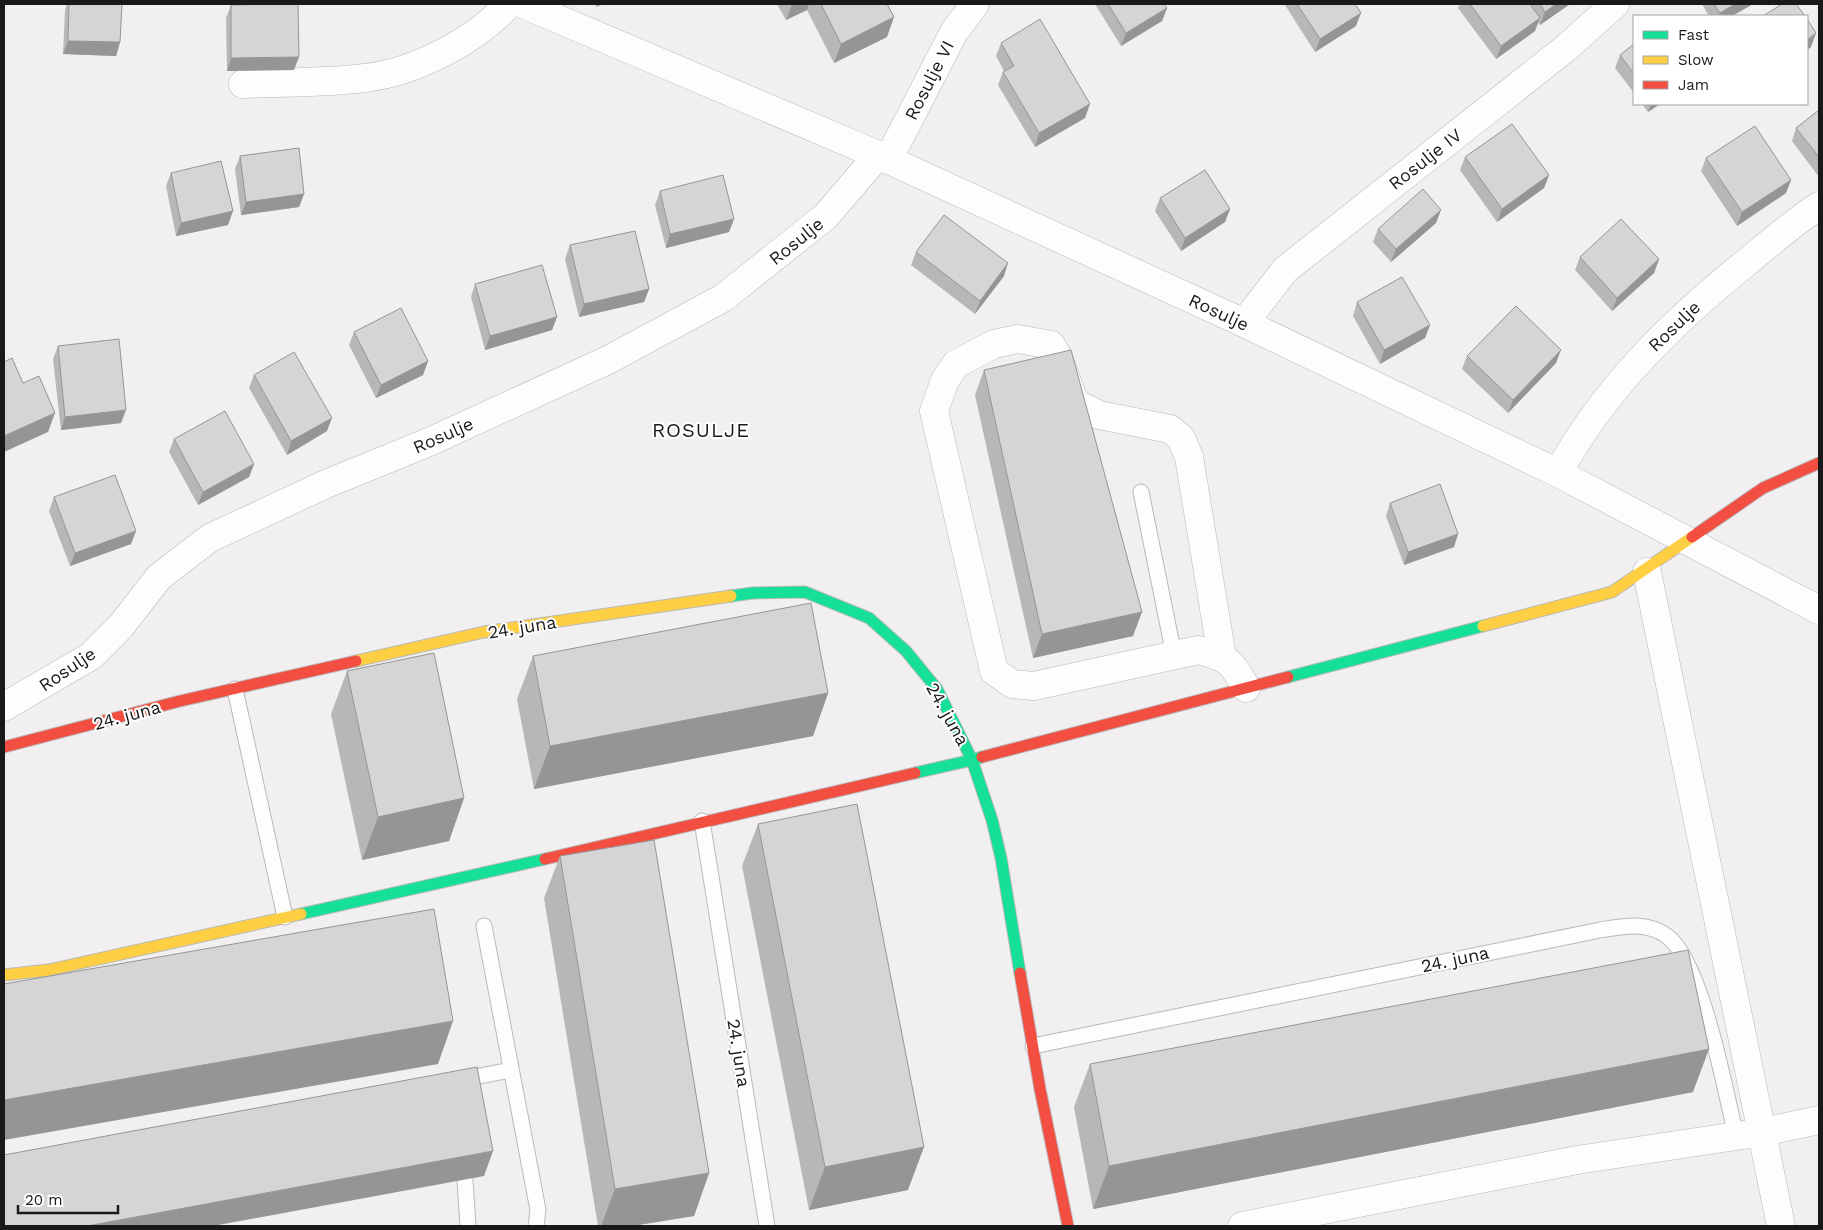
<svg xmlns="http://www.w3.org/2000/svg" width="1823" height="1230" viewBox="0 0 1823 1230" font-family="'Work Sans',sans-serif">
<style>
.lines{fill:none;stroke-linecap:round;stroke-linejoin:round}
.lane-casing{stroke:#bab9ba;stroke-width:17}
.street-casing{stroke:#bab9ba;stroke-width:29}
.fast-casing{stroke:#bab9ba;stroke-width:13}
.slow-casing{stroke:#bab9ba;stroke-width:13}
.jam-casing{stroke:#bab9ba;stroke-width:13}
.lane{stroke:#fdfdfd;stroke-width:15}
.street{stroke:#fdfdfd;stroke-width:28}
.fast{stroke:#16e098;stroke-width:11}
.slow{stroke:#ffcf43;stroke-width:11}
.jam{stroke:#f24e42;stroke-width:11}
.wall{fill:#b8b7b7}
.shaded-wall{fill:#969595}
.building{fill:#d6d5d5;stroke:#969595}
.labels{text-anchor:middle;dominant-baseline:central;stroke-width:4;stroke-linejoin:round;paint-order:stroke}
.street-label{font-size:18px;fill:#1a1919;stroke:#fff}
.quarter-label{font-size:20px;letter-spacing:1px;fill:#1a1919;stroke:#fff}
</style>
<rect width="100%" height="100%" fill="#f1eff0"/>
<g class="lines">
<!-- lane casing -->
<g class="lane-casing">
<path id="lane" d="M1141,492L1174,655
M235,689L285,917
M702,821L767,1226
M484,926L538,1210L536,1226
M1033,1046L1600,930C1623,926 1647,921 1667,936C1702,962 1725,1090 1736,1136
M459,1080L511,1070
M465,1180L468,1226"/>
</g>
<!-- street casing -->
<g class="street-casing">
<path id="street" d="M523,4L878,155L1244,323L1558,473L1819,610
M243,84C283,82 325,83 365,78C416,72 475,41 509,4
M888,160L954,32L975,4
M1244,323L1285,270L1566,48L1615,4
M1558,473C1604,389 1672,322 1747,262C1771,242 1794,222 1819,206
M1647,572L1781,1226
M1222,657L1189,457L1181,438L1170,429L1099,415L1075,403L1058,357L1051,345L1018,339L994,344L956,364L945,380L934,411L994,671L1012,684L1034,686L1198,650C1228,658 1231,660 1246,688
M4,707L91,656L121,626L159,577L210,538L326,484L429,442L608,360L723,298L826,216L878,155
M1242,1226L1577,1160L1763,1132L1819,1120"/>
</g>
<!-- fast casing -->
<g class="fast-casing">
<path id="fast" d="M731,596L753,593L805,592L869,618L906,651L937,689L972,760L982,757
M1288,677L1483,626
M915,773L972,760L992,820L1001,858L1020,973
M301,914L545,859"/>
</g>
<!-- slow casing -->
<g class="slow-casing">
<path id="slow" d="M1483,626L1612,592L1692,537
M356,661L484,632L731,596
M4,975L49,970L301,914"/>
</g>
<!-- jam casing -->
<g class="jam-casing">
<path id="jam" d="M1692,537L1763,488L1819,463
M4,747L180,701L356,661
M982,757L1288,677
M545,859L915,773
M1020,973L1040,1089L1068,1226"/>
</g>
<!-- lane -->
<use href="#lane" class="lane"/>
<!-- street -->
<use href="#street" class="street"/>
<!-- fast -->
<use href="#fast" class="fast"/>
<!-- slow -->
<use href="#slow" class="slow"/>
<!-- jam -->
<use href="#jam" class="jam"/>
</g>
<!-- wall -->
<path class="wall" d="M67,4H122L120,42L116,56L63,54L65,10Z
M777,4H887V37L834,63L807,10L786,20Z
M1095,4H1164L1167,8L1162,21L1121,46Z
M1286,4H1355L1356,26L1315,52L1285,5Z
M1460,4H1570L1540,25L1538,22L1535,31L1496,59L1458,8Z
M1702,4H1753L1732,16H1709Z
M231,5L294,70L227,71L226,18Z
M1001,43L1085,118L1035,147L998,85L1003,72L1004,71L996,56Z
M1634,44V93L1615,68L1620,55Z
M1642,104H1660L1648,112Z
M1819,110V177L1792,141L1796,128Z
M240,156L304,194L299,207L241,215L235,169Z
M1465,157L1549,175L1544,188L1497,222L1460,170Z
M1706,158L1791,180L1786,193L1737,226L1701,171Z
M171,173L228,225L176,236L166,186Z
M660,191L734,219L729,232L666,248L655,205Z
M1160,198L1230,209L1225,222L1181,251L1155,211Z
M1436,223L1391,262L1373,242L1378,229Z
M570,245L649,289L644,302L579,317L565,259Z
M916,252L1004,276L975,314L911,265Z
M1580,257L1659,259L1654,273L1612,311L1575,270Z
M475,284L557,317L552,330L485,350L471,297Z
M1357,302L1430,325L1425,338L1380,364L1353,316Z
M354,332L428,361L423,375L376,398L349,345Z
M58,346L121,423L61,430L53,359Z
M1467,356L1556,363L1508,413L1462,369Z
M984,370L1133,636L1033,658L975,395Z
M254,375L327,431L287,455L249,388Z
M174,439L254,464L249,477L198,505L169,452Z
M54,497L131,544L70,566L49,511Z
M1390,503L1454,547L1404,565L1386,516Z
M533,656L828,693L813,736L534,789L517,699Z
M347,671L464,798L449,841L362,860L331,714Z
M758,824L908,1190L809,1210L742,866Z
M560,856L709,1173L694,1216L632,1226H598L544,898Z
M1090,1064L1693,1092L1093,1209L1074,1107Z"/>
<!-- shaded-wall -->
<path class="shaded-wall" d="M597,4H603L596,7Z
M792,4H809L807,10L786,20Z
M1556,4H1570L1540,25L1545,12Z
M1735,4H1753L1732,16H1719L1720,13Z
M1167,8L1162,21L1121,46L1126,33Z
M1361,13L1356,26L1315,52L1320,39Z
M894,17L887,37L834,63L841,44Z
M1540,18L1535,31L1496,59L1501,46Z
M1816,33L1811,47L1807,50V40Z
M68,41L120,42L116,56L63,54Z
M299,57L294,70L227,71L231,58Z
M1090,104L1085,118L1035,147L1039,133Z
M1651,104H1660L1648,112Z
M1549,175L1544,188L1497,222L1502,209Z
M1791,180L1786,193L1737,226L1742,212Z
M304,194L299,207L241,215L246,202Z
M1230,209L1225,222L1181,251L1185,238Z
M1441,210L1436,223L1391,262L1396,249Z
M233,211L228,225L176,236L181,223Z
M734,219L729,232L666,248L670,234Z
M1659,259L1654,273L1612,311L1617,298Z
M1008,263L1004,276L975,314L980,301Z
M649,289L644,302L579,317L584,304Z
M557,317L552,330L485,350L490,336Z
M1430,325L1425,338L1380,364L1384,350Z
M1561,350L1556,363L1508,413L1513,400Z
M428,361L423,375L376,398L381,385Z
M126,410L121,423L61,430L65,417Z
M55,413L48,432L4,452V436Z
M332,418L327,431L287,455L291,441Z
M254,464L249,477L198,505L203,492Z
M136,531L131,544L70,566L75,553Z
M1458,534L1454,547L1404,565L1408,552Z
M1142,612L1133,636L1033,658L1042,634Z
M828,693L813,736L534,789L550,746Z
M464,798L449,841L362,860L378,817Z
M453,1021L438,1064L4,1140V1100Z
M1709,1049L1693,1092L1093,1209L1109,1166Z
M924,1147L908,1190L809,1210L825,1167Z
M493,1151L484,1176L213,1226H87Z
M709,1173L694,1216L632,1226H601L615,1189Z"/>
<!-- building -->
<path class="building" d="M69,4H122L120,42L68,41Z
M272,4H298L299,57L231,58V5Z
M821,4H887L894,17L841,44Z
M1108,4H1164L1167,8L1126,33Z
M1297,4H1355L1361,13L1320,39Z
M1470,4H1530L1540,18L1501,46Z
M1540,4H1556L1545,12Z
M1714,4H1735L1720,13Z
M1782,4H1796L1805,16H1763Z
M1040,19L1090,104L1039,133L1003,72L1014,66L1001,43Z
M1807,19L1816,33L1807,40Z
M1634,44V74L1620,55Z
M1819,110V157L1796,128Z
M1512,124L1549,175L1502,209L1465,157Z
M1755,126L1791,180L1742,212L1706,158Z
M299,148L304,194L246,202L240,156Z
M221,161L233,211L181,223L171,173Z
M1205,170L1230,209L1185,238L1160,198Z
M723,175L734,219L670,234L660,191Z
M1423,189L1441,210L1396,249L1378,229Z
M944,215L1008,263L980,301L916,252Z
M1621,219L1659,259L1617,298L1580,257Z
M635,231L649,289L584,304L570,245Z
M542,265L557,317L490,336L475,284Z
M1402,277L1430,325L1384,350L1357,302Z
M1516,306L1561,350L1513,400L1467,356Z
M401,308L428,361L381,385L354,332Z
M119,339L126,410L65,417L58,346Z
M1071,350L1142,612L1042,634L984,370Z
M294,352L332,418L291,441L254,375Z
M12,358L23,383L39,376L55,413L4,436V362Z
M225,411L254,464L203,492L174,439Z
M115,475L136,531L75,553L54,497Z
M1440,484L1458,534L1408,552L1390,503Z
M811,603L828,693L550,746L533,656Z
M434,653L464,798L378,817L347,671Z
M857,804L924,1147L825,1167L758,824Z
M654,840L709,1173L615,1189L560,856Z
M434,909L453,1021L4,1100V984Z
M1688,950L1709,1049L1109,1166L1090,1064Z
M477,1067L493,1151L87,1226H4V1155Z"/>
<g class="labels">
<!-- street labels -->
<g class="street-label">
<text transform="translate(929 80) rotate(-63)">Rosulje VI</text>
<text transform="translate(1425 159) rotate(-38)">Rosulje IV</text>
<text transform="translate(796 241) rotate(-39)">Rosulje</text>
<text transform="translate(1219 312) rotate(25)">Rosulje</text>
<text transform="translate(1674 326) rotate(-44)">Rosulje</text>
<text transform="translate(443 435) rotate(-24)">Rosulje</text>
<text transform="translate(522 627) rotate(-9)">24. juna</text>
<text transform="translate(67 669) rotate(-34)">Rosulje</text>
<text transform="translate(948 714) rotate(61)">24. juna</text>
<text transform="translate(127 715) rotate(-15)">24. juna</text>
<text transform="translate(1455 959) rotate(-12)">24. juna</text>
<text transform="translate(739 1053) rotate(81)">24. juna</text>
</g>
<!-- quarter labels -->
<g class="quarter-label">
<text x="701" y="430">ROSULJE</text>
</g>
</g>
<!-- border -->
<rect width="1823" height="1230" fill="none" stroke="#1a1919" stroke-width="10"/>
<!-- legend -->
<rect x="1633" y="15" width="175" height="90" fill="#ffffff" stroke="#a3a3a3"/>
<rect x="1643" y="31" width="25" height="8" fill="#16e098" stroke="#a3a3a3"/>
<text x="1678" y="40" font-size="15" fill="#1a1919">Fast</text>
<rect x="1643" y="56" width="25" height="8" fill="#ffcf43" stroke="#a3a3a3"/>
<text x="1678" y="65" font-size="15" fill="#1a1919">Slow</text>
<rect x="1643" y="81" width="25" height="8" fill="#f24e42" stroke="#a3a3a3"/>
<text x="1678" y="90" font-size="15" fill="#1a1919">Jam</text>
<!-- scale -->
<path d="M18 1205v8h100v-8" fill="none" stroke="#1a1919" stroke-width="2.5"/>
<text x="25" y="1205" font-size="15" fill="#1a1919" stroke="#ffffff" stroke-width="4" paint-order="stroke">20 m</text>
</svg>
